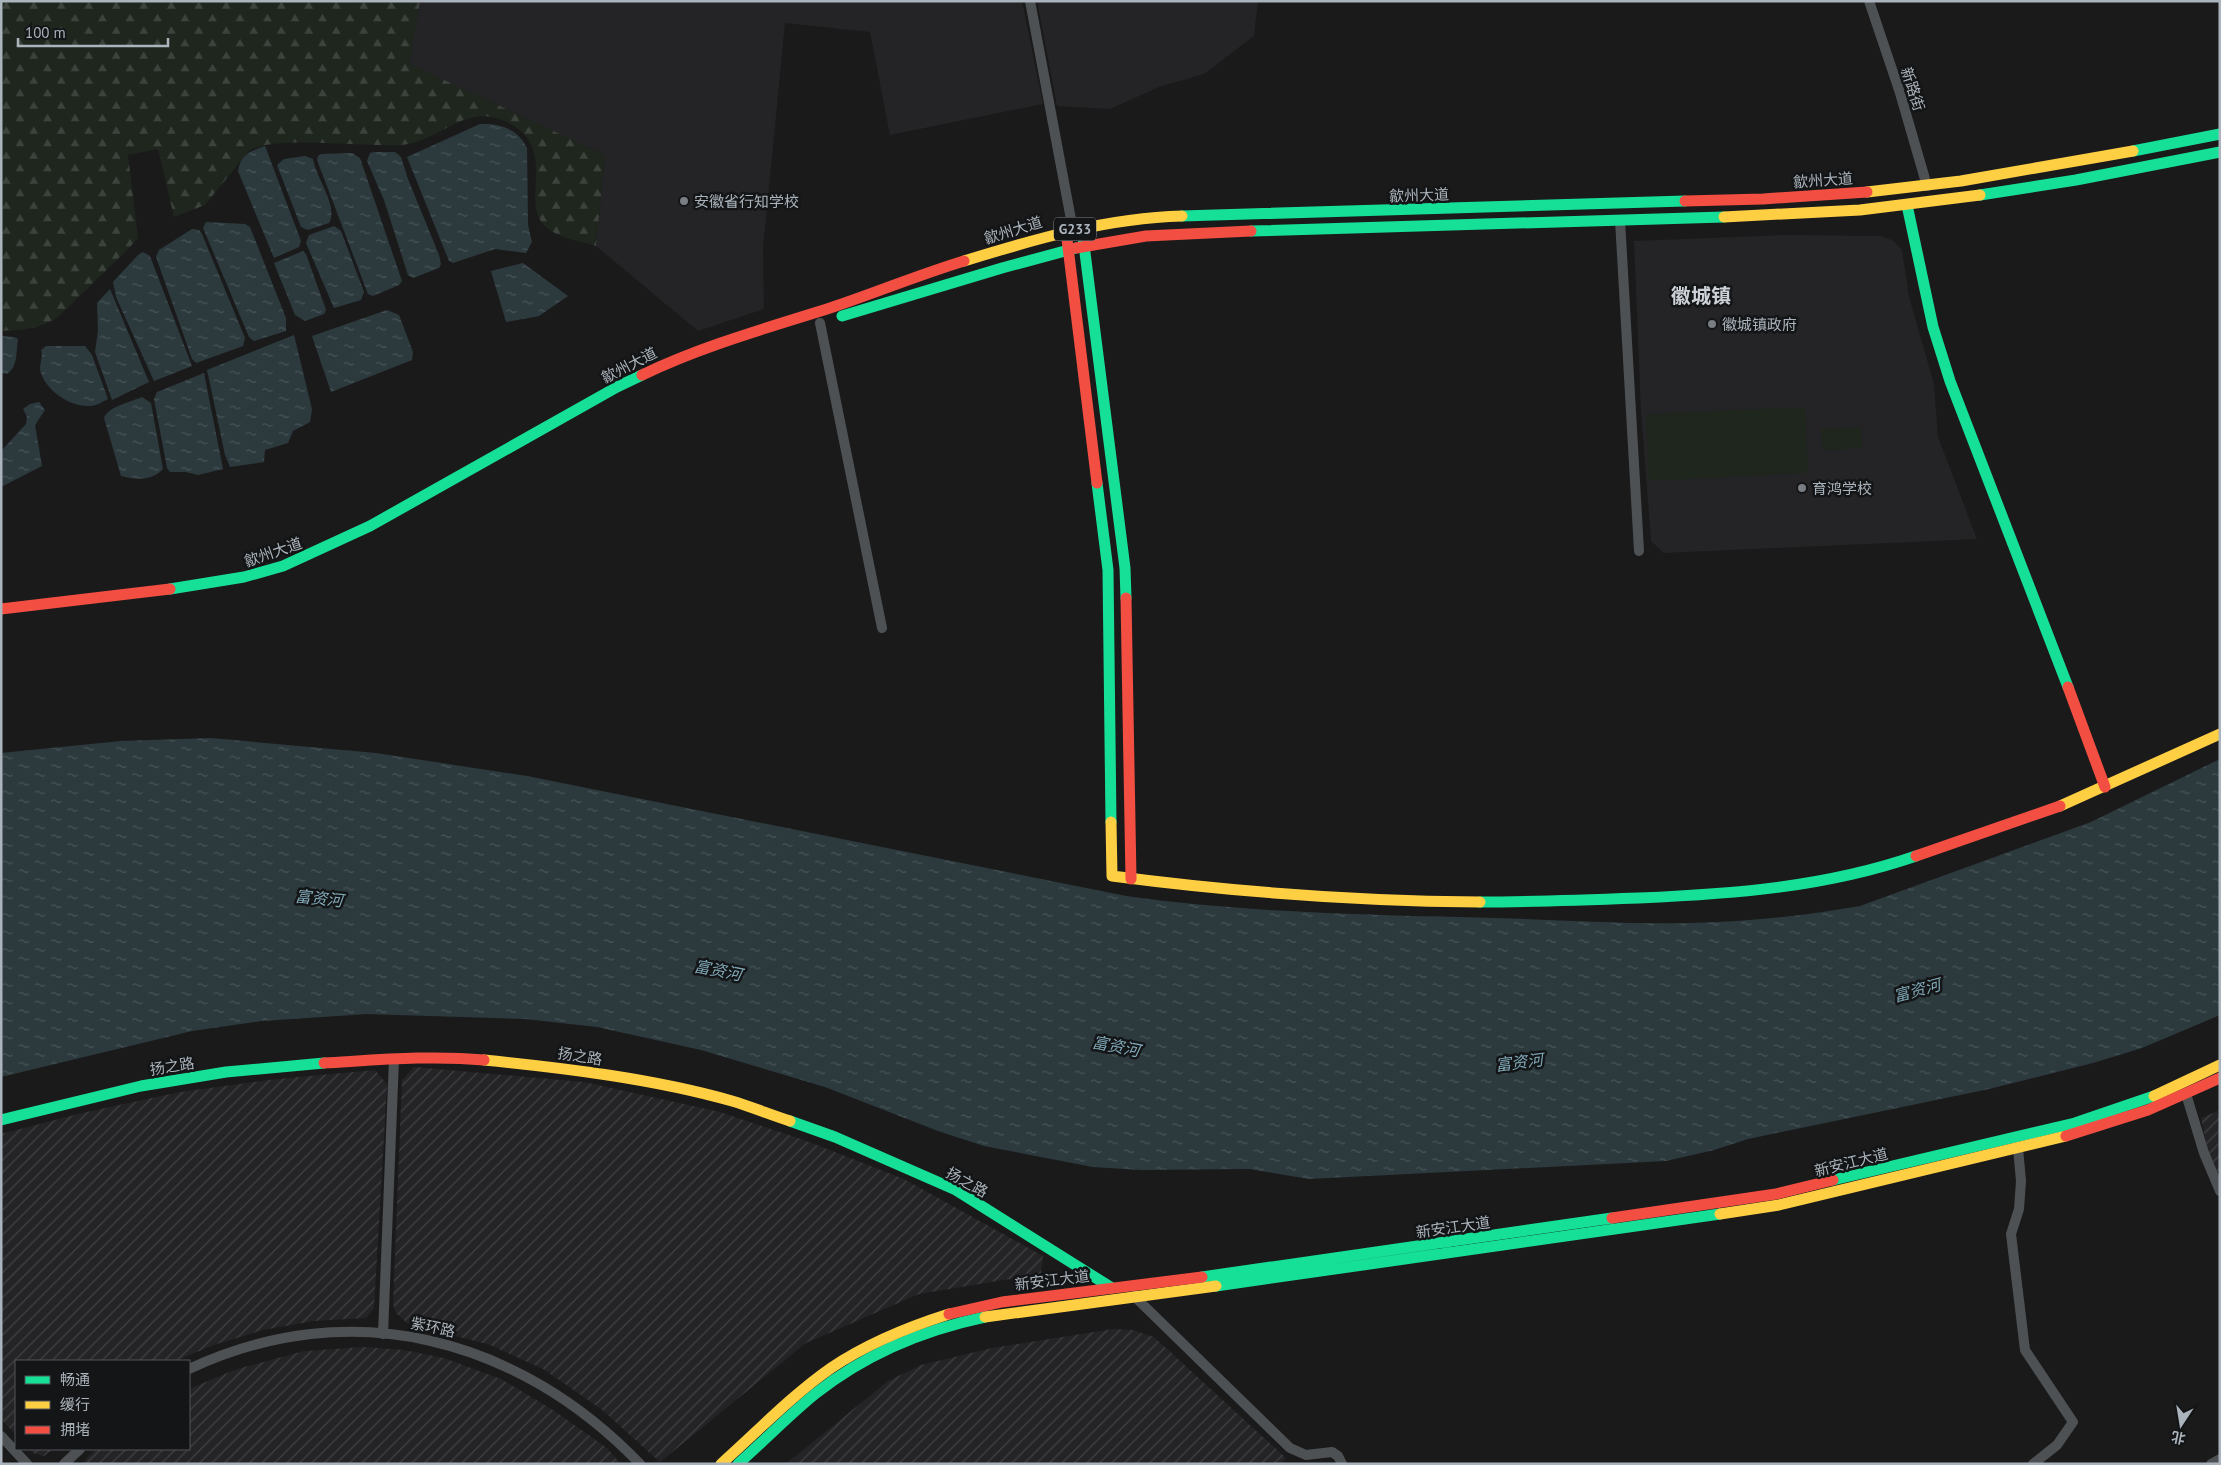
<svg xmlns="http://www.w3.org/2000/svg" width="2221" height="1465" viewBox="0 0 2221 1465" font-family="'PT Sans','Noto Sans SC',sans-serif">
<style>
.built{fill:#242427}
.industrial{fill:url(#industrial-furrows)}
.forest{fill:url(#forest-firs)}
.garden{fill:#1e261e}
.water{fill:url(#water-ripples)}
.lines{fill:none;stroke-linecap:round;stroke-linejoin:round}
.street{stroke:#4e5154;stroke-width:10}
.fast{stroke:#16e098;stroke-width:11}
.slow{stroke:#ffcf43;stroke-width:11}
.jam{stroke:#f24e42;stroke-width:11}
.poi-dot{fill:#787e84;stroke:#141517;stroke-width:2}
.labels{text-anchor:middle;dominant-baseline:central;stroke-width:5;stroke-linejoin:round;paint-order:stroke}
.shield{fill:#141517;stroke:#7e848a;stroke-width:1}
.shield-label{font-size:14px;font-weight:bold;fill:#abb4bc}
.street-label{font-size:15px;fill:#abb4bc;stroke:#141517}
.poi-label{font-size:15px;fill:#abb4bc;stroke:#141517;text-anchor:start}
.water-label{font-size:16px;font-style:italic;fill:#81aab9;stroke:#141517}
.district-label{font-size:20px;font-weight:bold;fill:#cdd2d8;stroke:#141517}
</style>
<defs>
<pattern id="industrial-furrows" width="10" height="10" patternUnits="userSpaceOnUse" patternTransform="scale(1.25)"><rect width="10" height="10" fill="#242427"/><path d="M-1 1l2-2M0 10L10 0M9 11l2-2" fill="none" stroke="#414144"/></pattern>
<pattern id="forest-firs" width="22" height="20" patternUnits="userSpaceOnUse" patternTransform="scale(1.25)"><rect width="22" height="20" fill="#1e261e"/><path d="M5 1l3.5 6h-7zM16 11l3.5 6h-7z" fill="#3c433d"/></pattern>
<pattern id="water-ripples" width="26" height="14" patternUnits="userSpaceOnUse" patternTransform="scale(1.25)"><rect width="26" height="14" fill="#2c3a3e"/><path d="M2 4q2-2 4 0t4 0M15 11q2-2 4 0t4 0" fill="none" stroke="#485458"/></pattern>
</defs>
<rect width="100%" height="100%" fill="#1a1a1b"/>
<!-- built -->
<path class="built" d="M420,1H1022L1043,104L890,135L870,32L785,23L763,249L764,309L698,331L596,246L605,155L409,64Z
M1037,1H1258L1254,36L1204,74L1159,87L1110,109L1057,106Z
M1784,235L1881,236L1894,241L1902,250L1909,297L1934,384L1938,437L1977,539L1664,553L1651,541L1641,411L1634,241Z"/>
<!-- industrial -->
<path class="industrial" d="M414,1067L584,1082L720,1112L804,1140L904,1179L1043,1256L1041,1274L919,1294L806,1343L660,1462L601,1409L543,1369L490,1345L407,1323L396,1313L393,1304L402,1080Z
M375,1070L387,1084L374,1308L366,1318L314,1321L263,1330L214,1345L175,1361H16V1435L1,1419V1134L82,1113L180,1092L277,1079Z
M2220,1110V1178L2208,1151L2201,1118Z
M1113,1329L1132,1330L1154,1337L1286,1458L1281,1464H786L888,1381L921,1365L992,1348Z
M364,1347L404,1350L444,1358L501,1379L553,1410L607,1448L621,1464H81L96,1449H189V1389L215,1378L237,1369L304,1351Z
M29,1449H53L44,1456L33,1453Z"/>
<!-- forest -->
<path class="forest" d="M1,1H420L410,64L605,155L596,246C583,242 565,239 553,232C513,210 560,156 514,126C468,97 444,141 401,145C369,148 267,134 248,152L205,205L174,217L158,149L128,155L138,238L128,249L58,317C40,329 23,330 1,331Z"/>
<!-- garden -->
<path class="garden" d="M1805,407L1808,473L1649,481L1646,414Z
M1861,427L1862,448L1822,451L1821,429Z"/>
<!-- water -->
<path class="water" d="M480,124C500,123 518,129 527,148L528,225L532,242L526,253L495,249L453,263L449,261L407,157Z
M265,146L301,241L299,247L274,258L238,171C241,154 251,151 265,146Z
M374,152H395L401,157L408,179L439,255L441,264L439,268L413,278L408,275L384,200L367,161L370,153Z
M352,153L360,158L402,281L399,285L373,296L368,294L317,160L318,156L322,154Z
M305,156L313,159C316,178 339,207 329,223L308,230L301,227L277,165L284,159Z
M206,222L245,224L250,227L286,318V331L254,341L249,337L203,228Z
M334,226L341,231L364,292L361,300L334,308L306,243L309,235Z
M192,229L199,230L202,234L245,338L243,346L196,363L192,359L156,257L159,250Z
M303,251L306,254L326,310L324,314L305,321L295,315L274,263Z
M143,252L150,256L192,366L154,381L116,297L113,282L138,255Z
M523,263L568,296L539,316L506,322L491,271Z
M110,289L149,382L112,400L95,352L98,331L97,303Z
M387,310L399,315L413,352L412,360L331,392L312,336Z
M294,335L312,409L310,422L293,431L288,443L265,450L264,462L230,467L225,455L207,370Z
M1,336L14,337L18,339C16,351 18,367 7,374L1,373Z
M46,346H85L92,355L108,399C102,402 96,406 90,406C70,407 47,391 41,373C38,365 44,358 41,350Z
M204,373L223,469L198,475L186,472H170L167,468L154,399L157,392Z
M142,397L151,403L163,469C152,481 136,480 121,476L104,418C109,406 131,402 142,397Z
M39,402L45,410L35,425L42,466L1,487V451L26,424L27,417L23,409L30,404Z
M211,738L376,753L527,776L1126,896C1248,913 1372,915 1495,918C1569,920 1644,926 1718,922C1765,920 1814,914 1860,906L2091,822L2220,759V1015L2142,1048L2093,1063L1989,1089L1748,1139L1714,1150L1666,1161L1309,1179L1249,1169L1141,1170L1093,1167L984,1146L938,1131L825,1087L701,1050L597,1027L525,1019L367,1014L262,1021L192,1031L1,1077V753L121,741Z"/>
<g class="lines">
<!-- street -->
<path class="street" d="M1030,1L1073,230
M1869,1L1900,93L1927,186
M1620,220L1639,551
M820,323L882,628
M2186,1094L2204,1153L2220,1191
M2018,1148L2021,1181L2019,1209L2011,1234L2025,1350L2073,1422L2057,1445L2033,1464
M1134,1296L1290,1448L1306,1455L1332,1452L1338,1456L1342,1464
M383,1334L394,1059
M189,1369C351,1293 519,1338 640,1464
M1,1436L27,1464
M64,1464L80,1449
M2211,1464L2220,1459"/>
<!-- fast -->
<path class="fast" d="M2133,151L2220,134
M1980,195L2076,180L2220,152
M1907,205L1933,327L1950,381L2068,687
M1182,216L1685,201
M1251,231L1724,217
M1083,237L1125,568L1126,598
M842,316L1002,268L1076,248
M1097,483L1108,570L1111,822
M170,589L244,577L283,566L370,526L617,387L642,375
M1480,902C1533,902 1586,900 1639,898C1734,894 1826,887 1916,856
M1,1120L141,1086L226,1072L324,1063
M790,1121L835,1137L956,1190L1112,1288
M1833,1180L2075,1123L2154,1096
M1202,1277L1612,1218
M1216,1286L1720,1214
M738,1464C764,1441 788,1416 815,1394C864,1355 923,1330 985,1317"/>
<!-- slow -->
<path class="slow" d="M1867,192L1961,181L2133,151
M1724,217L1860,210L1980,195
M964,261C1035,239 1107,218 1182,216
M2060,806L2220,734
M1111,822L1112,876C1234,892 1356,901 1480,902
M484,1060C565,1068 655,1079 732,1101C752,1107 771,1115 790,1121
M2154,1096L2220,1065
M1720,1214L1779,1205L2066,1136
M985,1317L1216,1286
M721,1464C757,1432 791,1396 831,1368C868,1343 908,1327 949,1314"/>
<!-- jam -->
<path class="jam" d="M1685,201L1763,199L1867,192
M1066,231L1097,483
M1076,248L1146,236L1251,231
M642,375C702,346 767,328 830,308C875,293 918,275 964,261
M1126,598L1131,879
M1,609L170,589
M2068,687L2105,787
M1916,856L2060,806
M324,1063C377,1060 431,1055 484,1060
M2066,1136L2148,1110L2220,1078
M1612,1218L1776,1194L1833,1180
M949,1314L1002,1302L1202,1277"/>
</g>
<!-- markers -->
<g class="poi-dot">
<circle cx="684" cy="201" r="5"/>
<circle cx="1712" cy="324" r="5"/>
<circle cx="1802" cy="488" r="5"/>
</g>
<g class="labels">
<!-- shield labels -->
<rect class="shield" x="1054" y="217.5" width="42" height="23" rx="4"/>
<g class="shield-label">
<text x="1075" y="229">G233</text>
</g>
<!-- street labels -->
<g class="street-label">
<text transform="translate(1913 89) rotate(72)">新路街</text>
<text transform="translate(1823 180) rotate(-4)">歙州大道</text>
<text transform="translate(1419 195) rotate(-2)">歙州大道</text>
<text transform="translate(1013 230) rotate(-17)">歙州大道</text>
<text transform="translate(629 365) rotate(-27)">歙州大道</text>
<text transform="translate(273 552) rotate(-19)">歙州大道</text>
<text transform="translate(580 1056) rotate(9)">扬之路</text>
<text transform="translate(172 1066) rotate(-9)">扬之路</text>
<text transform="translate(1851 1162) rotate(-14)">新安江大道</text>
<text transform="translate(967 1182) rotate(29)">扬之路</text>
<text transform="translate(1453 1227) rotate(-8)">新安江大道</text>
<text transform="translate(1052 1280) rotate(-7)">新安江大道</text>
<text transform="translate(433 1327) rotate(12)">紫环路</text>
</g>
<!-- poi labels -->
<g class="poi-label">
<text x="694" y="201">安徽省行知学校</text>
<text x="1722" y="324">徽城镇政府</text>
<text x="1812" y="488">育鸿学校</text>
</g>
<!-- water labels -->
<g class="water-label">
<text transform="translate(319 898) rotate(6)">富资河</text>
<text transform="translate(718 970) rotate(11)">富资河</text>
<text transform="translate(1917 990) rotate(-15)">富资河</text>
<text transform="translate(1116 1046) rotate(11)">富资河</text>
<text transform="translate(1519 1062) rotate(-7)">富资河</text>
</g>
<!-- district labels -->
<g class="district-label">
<text x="1701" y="296">徽城镇</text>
</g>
</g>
<!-- border -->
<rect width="2221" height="1465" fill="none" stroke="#abb4bc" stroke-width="5"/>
<!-- legend -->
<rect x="15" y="1360" width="175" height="90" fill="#141517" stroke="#505559"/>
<rect x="25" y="1376" width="25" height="8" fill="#16e098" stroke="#505559"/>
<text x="60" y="1385" font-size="15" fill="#abb4bc">畅通</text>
<rect x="25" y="1401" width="25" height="8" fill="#ffcf43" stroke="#505559"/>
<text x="60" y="1410" font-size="15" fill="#abb4bc">缓行</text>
<rect x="25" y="1426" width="25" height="8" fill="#f24e42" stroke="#505559"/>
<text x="60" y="1435" font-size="15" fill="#abb4bc">拥堵</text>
<!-- north arrow -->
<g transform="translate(2181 1425) rotate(192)" stroke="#141517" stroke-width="4" paint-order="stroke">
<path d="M0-4L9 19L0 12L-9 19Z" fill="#abb4bc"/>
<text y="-8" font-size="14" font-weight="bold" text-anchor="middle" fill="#abb4bc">北</text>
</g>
<!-- scale -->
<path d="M18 38v8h150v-8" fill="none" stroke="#abb4bc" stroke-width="2.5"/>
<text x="25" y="38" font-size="15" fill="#abb4bc" stroke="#141517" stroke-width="4" paint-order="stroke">100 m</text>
</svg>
